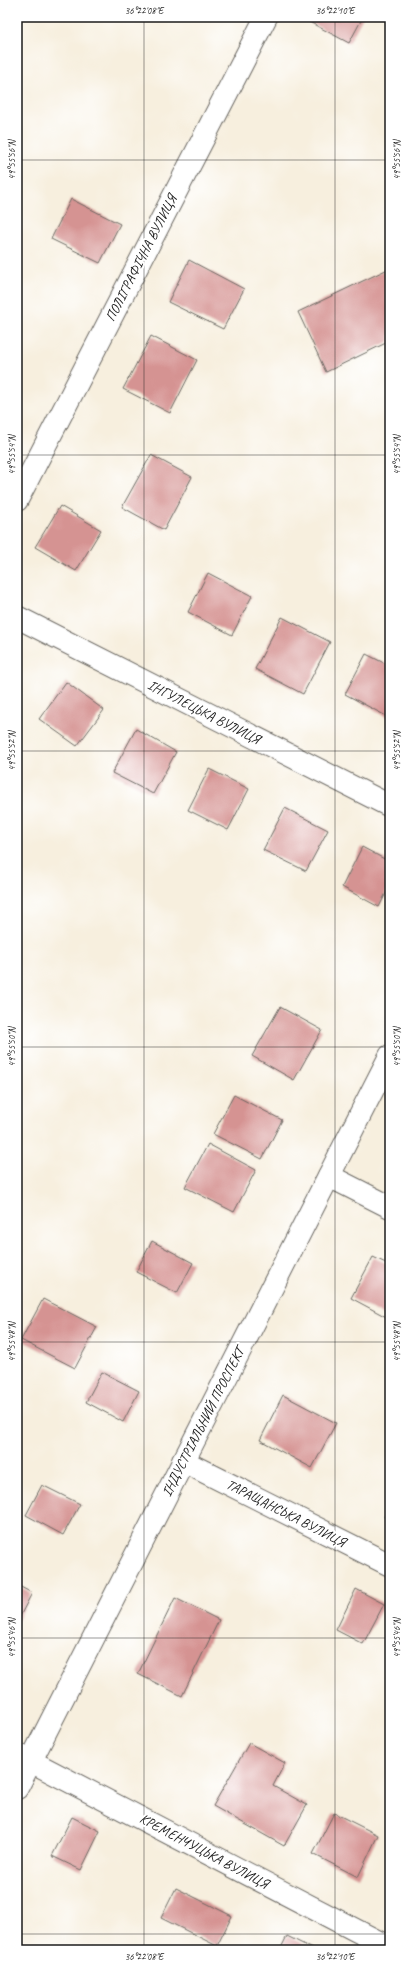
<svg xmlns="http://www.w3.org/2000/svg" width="407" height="1967" viewBox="0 0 407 1967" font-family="Caveat,sans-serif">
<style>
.building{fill:#d59392}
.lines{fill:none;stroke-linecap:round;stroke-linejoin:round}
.street-casing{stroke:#696660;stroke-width:24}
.secondary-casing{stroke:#696660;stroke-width:24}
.street{stroke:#fff;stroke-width:22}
.secondary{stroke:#fff;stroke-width:22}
.ticks{fill:none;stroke:#1c1c1c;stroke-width:1;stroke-opacity:0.45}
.labels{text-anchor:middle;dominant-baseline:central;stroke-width:4;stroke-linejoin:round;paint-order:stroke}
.street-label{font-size:14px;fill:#1c1c1c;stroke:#fff}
.neatline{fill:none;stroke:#1c1c1c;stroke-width:1.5}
.ticks-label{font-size:10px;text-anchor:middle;fill:#1c1c1c}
</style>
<rect width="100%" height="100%" fill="#fff"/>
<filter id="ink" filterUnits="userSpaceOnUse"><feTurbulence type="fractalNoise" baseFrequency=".025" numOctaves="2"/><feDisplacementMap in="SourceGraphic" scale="8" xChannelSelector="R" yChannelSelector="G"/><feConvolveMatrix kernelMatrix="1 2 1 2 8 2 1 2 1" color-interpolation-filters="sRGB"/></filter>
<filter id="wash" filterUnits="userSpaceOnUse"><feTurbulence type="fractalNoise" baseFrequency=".012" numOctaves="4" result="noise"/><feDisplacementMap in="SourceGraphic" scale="16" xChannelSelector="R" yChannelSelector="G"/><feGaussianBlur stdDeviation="0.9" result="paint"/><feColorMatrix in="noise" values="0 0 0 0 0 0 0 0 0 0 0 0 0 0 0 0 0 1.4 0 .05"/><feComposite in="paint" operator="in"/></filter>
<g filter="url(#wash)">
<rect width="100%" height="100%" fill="#f7efde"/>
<g id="blocks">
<!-- building -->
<path class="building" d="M300,17H363L349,43Z
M71,199L120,224L100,263L51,239Z
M189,260L244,289L223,329L168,302Z
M390,268V341L326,372L298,312Z
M151,336L197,360L170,413L123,389Z
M151,455L192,477L164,530L122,507Z
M60,506L101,530L76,571L35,547Z
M208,573L252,596L232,635L188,612Z
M282,617L330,642L303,694L255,669Z
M366,654L390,666V713L388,717L345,694Z
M66,682L104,710L77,746L39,719Z
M136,729L176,752L153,794L112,773Z
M209,769L249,789L228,830L188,810Z
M285,808L328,830L306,871L263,850Z
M362,847L390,862V885L379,907L342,887Z
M280,1007L322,1030L294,1080L252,1056Z
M234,1095L282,1120L262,1159L213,1134Z
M208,1144L256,1170L234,1212L185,1187Z
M152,1241L193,1263L177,1293L136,1272Z
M373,1257L390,1265V1319L351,1298Z
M43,1299L97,1327L75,1368L21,1340Z
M102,1372L139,1391L123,1422L86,1402Z
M283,1395L336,1423L312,1468L260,1440Z
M42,1485L80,1504L63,1535L26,1515Z
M390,1505V1520L384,1517Z
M17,1585L32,1593L17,1622Z
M356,1589L384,1604L363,1644L336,1630Z
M175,1598L219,1620L182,1696L138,1674Z
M249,1743L285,1763L273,1786L307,1805L284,1846L213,1806Z
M334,1813L378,1835L358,1877L313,1854Z
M72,1817L100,1831L81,1870L52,1856Z
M176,1888L232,1916L217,1946L161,1918Z
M287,1936L315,1950H280Z"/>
</g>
</g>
<g filter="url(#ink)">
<use href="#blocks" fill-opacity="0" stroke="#696660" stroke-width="1"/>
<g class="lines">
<!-- street casing -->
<g class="street-casing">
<path id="street" d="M17,500L266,17
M17,617L390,806
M329,1176L390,1207
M183,1461L390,1565
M17,1754L390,1948"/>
</g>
<!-- secondary casing -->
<g class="secondary-casing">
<path id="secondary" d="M17,1788L390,1056"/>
</g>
<!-- street -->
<use href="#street" class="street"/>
<!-- secondary -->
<use href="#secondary" class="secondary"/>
</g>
</g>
<!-- ticks -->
<path class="ticks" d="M144,17V1950M335,17V1950M17,160H390M17,455H390M17,751H390M17,1047H390M17,1342H390M17,1638H390M17,1934H390"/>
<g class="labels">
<!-- street labels -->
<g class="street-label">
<text transform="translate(141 258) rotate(-63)">ПОЛІГРАФІЧНА ВУЛИЦЯ</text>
<text transform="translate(204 712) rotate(27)">ІНГУЛЕЦЬКА ВУЛИЦЯ</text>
<text transform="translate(203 1422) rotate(-63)">ІНДУСТРІАЛЬНИЙ ПРОСПЕКТ</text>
<text transform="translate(286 1513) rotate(27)">ТАРАЩАНСЬКА ВУЛИЦЯ</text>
<text transform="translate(204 1851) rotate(28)">КРЕМЕНЧУЦЬКА ВУЛИЦЯ</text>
</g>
</g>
<!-- margin -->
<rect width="407" height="1967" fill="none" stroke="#fff" stroke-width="44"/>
<rect x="22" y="22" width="363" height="1923" class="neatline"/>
<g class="ticks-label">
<text x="144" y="14">36°22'08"E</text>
<text x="335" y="14">36°22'10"E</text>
<text transform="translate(11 160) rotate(-90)" y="4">49°55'56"N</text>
<text transform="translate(396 160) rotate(-90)" y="4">49°55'56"N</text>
<text transform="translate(11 455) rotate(-90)" y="4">49°55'54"N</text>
<text transform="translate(396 455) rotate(-90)" y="4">49°55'54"N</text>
<text transform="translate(11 751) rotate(-90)" y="4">49°55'52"N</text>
<text transform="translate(396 751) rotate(-90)" y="4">49°55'52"N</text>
<text transform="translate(11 1047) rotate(-90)" y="4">49°55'50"N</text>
<text transform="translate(396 1047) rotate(-90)" y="4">49°55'50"N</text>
<text transform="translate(11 1342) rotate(-90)" y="4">49°55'48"N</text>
<text transform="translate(396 1342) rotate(-90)" y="4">49°55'48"N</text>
<text transform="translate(11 1638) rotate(-90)" y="4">49°55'46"N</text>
<text transform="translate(396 1638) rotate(-90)" y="4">49°55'46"N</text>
<text x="144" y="1960">36°22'08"E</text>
<text x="335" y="1960">36°22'10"E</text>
</g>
</svg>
